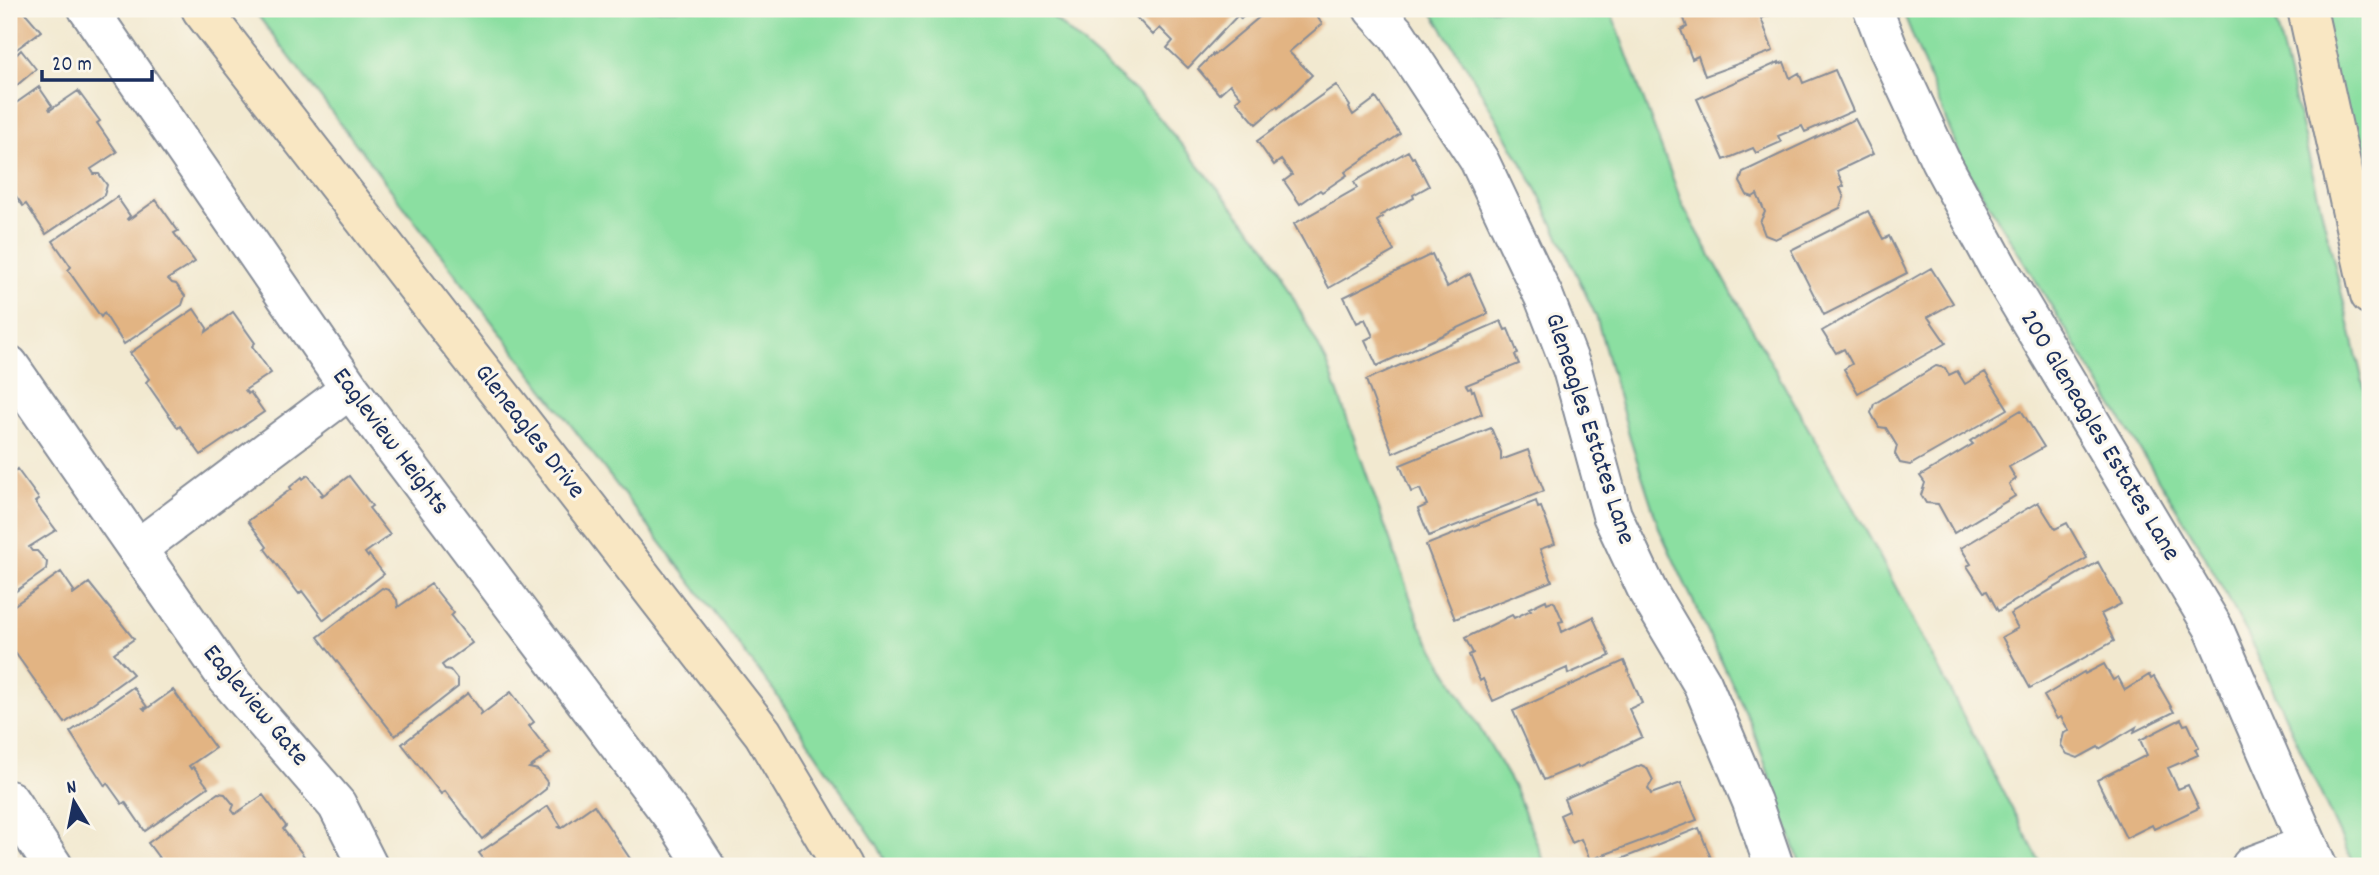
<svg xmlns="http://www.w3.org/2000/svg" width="2379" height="875" viewBox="0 0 2379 875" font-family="Dekko,sans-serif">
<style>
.green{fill:#8bdfa1;stroke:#538780;stroke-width:2}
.building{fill:#e2b483}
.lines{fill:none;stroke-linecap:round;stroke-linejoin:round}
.street-casing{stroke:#868c97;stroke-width:42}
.secondary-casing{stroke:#868c97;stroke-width:42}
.street{stroke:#fff;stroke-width:38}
.secondary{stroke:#f9e7c3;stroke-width:38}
.labels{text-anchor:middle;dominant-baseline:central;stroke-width:6;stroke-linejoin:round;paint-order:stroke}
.street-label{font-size:26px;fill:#1b2f5e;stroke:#fbf7ec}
</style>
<rect width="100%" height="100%" fill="#fbf7ec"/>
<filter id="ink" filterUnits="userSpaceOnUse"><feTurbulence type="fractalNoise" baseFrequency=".0143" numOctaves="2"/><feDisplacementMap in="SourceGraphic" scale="14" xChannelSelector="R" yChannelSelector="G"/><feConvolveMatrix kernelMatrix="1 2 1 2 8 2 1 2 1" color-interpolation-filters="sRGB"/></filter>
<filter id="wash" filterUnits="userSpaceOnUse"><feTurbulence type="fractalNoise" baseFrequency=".00686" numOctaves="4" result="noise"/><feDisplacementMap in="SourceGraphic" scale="28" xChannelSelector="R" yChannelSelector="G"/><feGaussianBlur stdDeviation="1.57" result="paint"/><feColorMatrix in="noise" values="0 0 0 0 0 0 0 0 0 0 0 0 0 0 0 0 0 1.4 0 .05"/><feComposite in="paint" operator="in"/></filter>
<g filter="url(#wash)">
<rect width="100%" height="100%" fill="#f2e9d0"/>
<!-- green -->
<path class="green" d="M253,9H1043L1141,96L1268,249L1328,365L1420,625L1515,789L1546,866H888L878,846L774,691Z
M1430,9H1610L1683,206L1870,538L2042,866H1801L1751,724L1660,531L1632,445L1596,316L1537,190L1468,69Z
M1902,9H2273L2370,411V866H2354L2247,633L2197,542L1963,163Z
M2307,9H2370V295Z"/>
<g id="blocks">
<!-- building -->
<path class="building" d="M9,9H22L41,31L14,51L17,54L21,50L36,69L9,92Z
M1138,9H1250L1241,19L1238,15L1188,68L1167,48L1173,41L1160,28L1153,35L1133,14Z
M1269,9H1312L1322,24L1289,52L1312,75L1278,108L1277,106L1256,124L1236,101L1241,97L1230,84L1219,94L1198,69L1213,54V56Z
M1685,9H1786L1761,18L1773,51L1705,76L1698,56L1692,59L1681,30L1687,27L1681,10Z
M1779,62V64L1784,62L1790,78L1799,73L1803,83L1835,70L1853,111L1805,132L1802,126L1778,136L1781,142L1756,153L1753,148L1724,160L1697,99Z
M1336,85L1350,106L1349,108L1353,115L1376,98L1400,134L1345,172L1347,175L1322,192L1320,190L1300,204L1284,181L1292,175L1281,160L1274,165L1257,141Z
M39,87L52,106L49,108L50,110L78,91L100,121L97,123L117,152L91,169L94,174H99L107,185L104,195L46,234L26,204L23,206L9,186V108Z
M1855,119L1873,154L1837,171L1844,186L1840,188L1844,197L1840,208L1775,239L1765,235L1760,222L1765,212L1757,194L1753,197L1747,195L1740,182L1743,172Z
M1408,151L1412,158L1414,157L1429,186L1413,195L1414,198L1381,215L1383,217L1377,221L1394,251L1329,288L1294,224L1357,188L1354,182Z
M117,197L130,216L127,219L128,220L156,200L178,231L174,233L195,262L168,279L172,283L176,284L185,296L182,305L124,344L104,313L101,317L68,270L71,267L53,241Z
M1868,211L1883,239L1889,236L1907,273L1824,315L1791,250Z
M1432,254L1447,287L1470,274L1488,314L1377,366L1365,340L1373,336L1365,319L1357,323L1344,297Z
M1931,268L1953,303L1928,317L1946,343L1858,393L1844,369L1852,364L1844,349L1836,353L1822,331Z
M194,309L207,328L206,332L233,312L255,343L252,346L271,373L245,390L248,394L250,392L264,412L201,455L180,426L178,428L146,382L149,379L130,353Z
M1501,321L1505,330L1508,329L1518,354L1515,355L1519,364L1466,385L1468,388L1471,387L1472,391L1474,390L1482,414L1393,453L1366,380Z
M1936,366L1945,368L1949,375L1957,371L1965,384L1985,372L2008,409L1910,465L1900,463L1895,454L1897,446L1886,428L1879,427L1871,413L1874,404Z
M2021,410L2044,447L2009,467L2016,479L2009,484L2015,496L1954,533L1938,504L1926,503L1921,495L1925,483L1920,476L1973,444L1970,441Z
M1491,428L1501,452V460L1528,450L1544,491L1429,536L1418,509L1427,505L1420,489L1411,492L1400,465Z
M17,469L39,499L35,502L56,530L29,547L32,551H37L47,562L46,570L9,596V475Z
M308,475L323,494L321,495L322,496L349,476L372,506L369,508L390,535L365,553L368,557L369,555L384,574L324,620L302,591L299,594L265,549L267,547L248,521L291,489L290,487L302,477L303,479Z
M1536,501L1538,508L1541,507L1555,544L1540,549L1552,581L1455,619L1426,545Z
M2038,502L2055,529L2067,523L2087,558L1998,611L1987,591L1984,592L1967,566L1971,564L1961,548Z
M2098,562L2121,604L2101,614L2114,641L2030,688L2002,637L2018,628L2010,614Z
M61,572L74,591L72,593L73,595L89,583L134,639L114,653L133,674L65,723L9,644V609Z
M431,584L454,613L451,616L472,643L442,665L445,669L450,670L458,680V687L395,736L318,637L382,588L389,590L397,600L398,607Z
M1546,600L1547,603L1552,601L1555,603L1563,621L1559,622L1562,632L1593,617L1610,656L1568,674L1567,668L1493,701L1483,679L1480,681L1469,655L1473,653L1465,638L1512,615L1514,618L1531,610L1529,608Z
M1624,661L1642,703L1629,709L1642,737L1578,768L1577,766L1544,780L1513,711Z
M2104,664L2113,680L2118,677L2125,690L2149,675L2151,679L2154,677L2174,712L2134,732L2136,727L2099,749L2098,747L2078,758L2067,754L2061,745L2064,733L2069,731L2061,717L2057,719L2044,696L2084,672L2085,674Z
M133,687L147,707L143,708L145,710L173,690L215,748L189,766L191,769L193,767L208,787L145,831L125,802L122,804L107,783L105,786L70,732Z
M511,692L534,722L529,726L550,753L529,768L538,770L547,782L546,789L482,839L445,791L441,794L402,744L468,693L482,712L481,715Z
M2181,719L2184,725L2188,724L2199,747L2195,749L2198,755L2168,768L2178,789L2188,785L2199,808L2154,829L2152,825L2126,838L2097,780L2147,755L2140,740Z
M1641,765L1647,768L1653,780L1648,788L1651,794L1681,783L1697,820L1590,860L1581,839L1572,843L1560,815L1569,811L1564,799Z
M218,793L225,794L234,805L232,810L235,814L263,795L286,826L283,829L304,856L289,866H165L148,843Z
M594,805L635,866H489L479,853L548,806L561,826L559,827L561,828Z
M1699,828L1714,866H1604L1666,841Z"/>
</g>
</g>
<g filter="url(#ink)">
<use href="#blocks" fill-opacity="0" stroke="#868c97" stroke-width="2"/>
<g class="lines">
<!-- street casing -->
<g class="street-casing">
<path id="street" d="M88,9L350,389L676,821L705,866
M1373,9L1397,35L1479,160L1544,297L1572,369L1612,515L1648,592L1702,683L1752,802L1774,866
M1873,9L1888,48L1940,160L1999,269L2213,627L2317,866
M9,365L227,678L337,805L368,866
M137,549L350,389
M9,800L53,866
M2251,866L2307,845"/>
</g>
<!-- secondary casing -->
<g class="secondary-casing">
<path id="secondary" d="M201,9L763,733L842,866
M2307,9L2370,295"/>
</g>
<!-- street -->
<use href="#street" class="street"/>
<!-- secondary -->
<use href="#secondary" class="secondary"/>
</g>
</g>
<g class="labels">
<!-- street labels -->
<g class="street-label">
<text transform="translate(1589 429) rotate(72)">Gleneagles Estates Lane</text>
<text transform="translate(529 432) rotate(52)">Gleneagles Drive</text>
<text transform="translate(2099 436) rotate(59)">200 Gleneagles Estates Lane</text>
<text transform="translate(390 442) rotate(53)">Eagleview Heights</text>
<text transform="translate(255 706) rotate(50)">Eagleview Gate</text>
</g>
</g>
<!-- margin -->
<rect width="2379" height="875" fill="none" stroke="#fbf7ec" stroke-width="35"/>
<!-- north arrow -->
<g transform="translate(74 802) rotate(350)" stroke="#fbf7ec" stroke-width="5" paint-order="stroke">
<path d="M0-5L12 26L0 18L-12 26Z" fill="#1b2f5e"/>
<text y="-10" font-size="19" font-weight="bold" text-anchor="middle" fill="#1b2f5e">N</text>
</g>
<!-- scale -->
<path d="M42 70v10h110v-10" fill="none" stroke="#1b2f5e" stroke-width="3.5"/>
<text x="52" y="70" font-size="21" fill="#1b2f5e" stroke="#fbf7ec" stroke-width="5" paint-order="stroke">20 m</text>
</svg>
